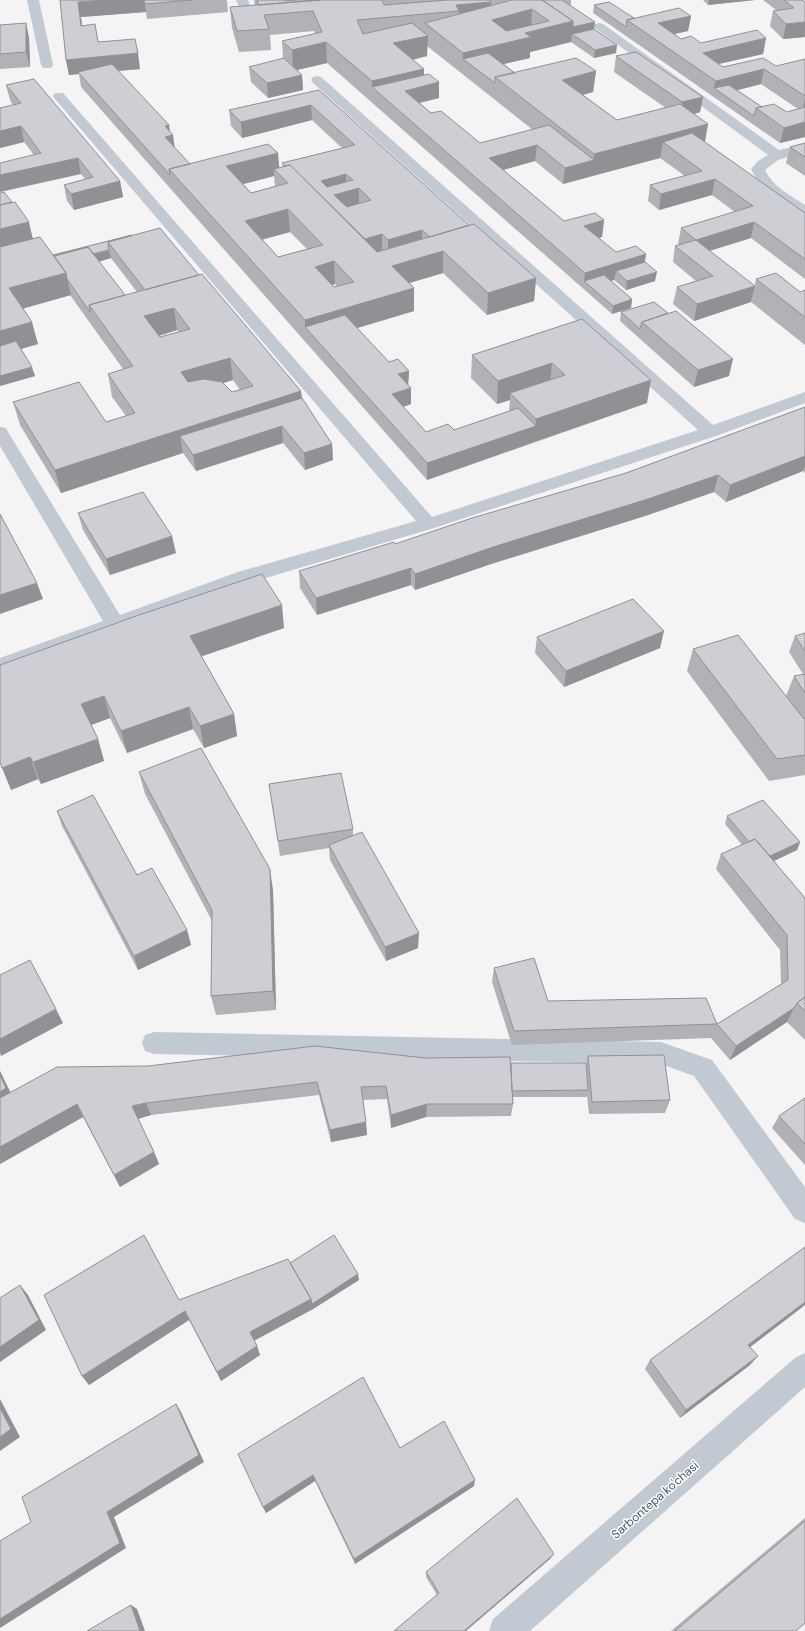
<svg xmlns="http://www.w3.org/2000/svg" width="805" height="1631" viewBox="0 0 805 1631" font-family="'DM Sans',sans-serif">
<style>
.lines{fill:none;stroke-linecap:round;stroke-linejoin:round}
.minor{fill:#c1cad2;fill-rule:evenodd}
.wall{fill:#b0b2b7;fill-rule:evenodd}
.shaded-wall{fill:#909195}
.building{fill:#cdcfd5;stroke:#909195;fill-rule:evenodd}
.labels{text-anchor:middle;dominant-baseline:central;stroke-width:3;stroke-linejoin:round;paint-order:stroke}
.near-street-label{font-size:12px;fill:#4a5661;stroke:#fff}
</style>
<rect width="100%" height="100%" fill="#f5f3f3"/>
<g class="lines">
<!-- minor -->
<path class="minor" d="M27,0H39L53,65L51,68H43L41,65Z
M236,0H248L252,12L250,14H242Z
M599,23L603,24L779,150L805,144V152L778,160L765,170C773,187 790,195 805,205V215L800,214C781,201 761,191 751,169L758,161L768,155L595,28L593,26L595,24Z
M317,76L321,77L713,425L805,392V403L716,436L434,528L252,582L0,673V658L103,621L0,446V427L6,428L8,432L120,615L238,572L416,521L55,99L53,96L55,93H63L432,517L698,430L313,83L311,80L313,77Z
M154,1032L661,1042L712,1060L805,1187V1223L795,1219L694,1076L661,1064L154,1054L145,1051L142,1043L145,1035Z
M805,1353V1387L530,1631H489L493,1619L795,1358Z"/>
</g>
<!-- wall -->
<path class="wall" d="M60,0H227L228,12L147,19L146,12L81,17L82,25L98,42L140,69L118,71L169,125L170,131L175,148L190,164L279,168L283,167L282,163L342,148L312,120L242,138L231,126L229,110L319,90L469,225L536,278L534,301L487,315L443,273L410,283L414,288V311L357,328L389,362L409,371L408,385L411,388V404L403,407L426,432L454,430L509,411L510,400L497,404L471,378L472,355L582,319L647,403L427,480L81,87L79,74L69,75L66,60ZM274,176L275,186L251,193L243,184ZM290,232L307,249L278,257L262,239ZM335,284L337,286L334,287L332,285Z
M254,0H571V6L594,29L616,53L594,58L571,42L530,52V58L504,64L515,73L596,71L593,92L583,95L617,120L666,108L614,72L616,56L703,97L700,112L694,114L708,124L705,142L805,213V279L751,238L710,251L751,302L694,321L673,304L677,287L696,281L673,262L675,246L678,245V244L681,228L735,212L712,195L659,210L648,201L650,185L685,176L660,158L563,184L535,161L503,170L564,221L604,220L602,237L598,238L616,252L646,254L645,262L655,281L626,290L614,280L611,281L632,299L631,308L612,314L327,63L297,70L302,75L303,90L268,98L251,82L249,67L283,59L282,41L315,34L314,31L270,35L271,50L239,52L232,28L230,7L255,5ZM427,46L494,99L533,130L480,143L431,113L420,103L439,98V82L424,75V69L413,60L427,56Z
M703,0H755L708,5Z
M763,0H803L805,2V37L783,39L770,26L773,11L776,10Z
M594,5L634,18L691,16L688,31L674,34L681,39L701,43L766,38L763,54L719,64L723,67L776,66L805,59V137L780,143L593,13ZM761,84L798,109L787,112L762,107L737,90Z
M26,23L29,38L30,67L0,69V25Z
M6,85L120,181L123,197L74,210L67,201L64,185L85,179L81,174L34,155L24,142L0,148V108L13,105L10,100Z
M805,143V176L786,163L790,147Z
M0,193L33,238L53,255L132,235L199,275L301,391L302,398L332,444L333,460L305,470L283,443L196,471L183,453L61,493L20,425L13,402L106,422L126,416L112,397L108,374L123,369L70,295L23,308L38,344L21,349L35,376L0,386ZM111,258L137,292L125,295L99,262ZM177,330L179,332L160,337L159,336ZM233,380L240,390L232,392L223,383Z
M756,279L800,292L805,290V345L751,302Z
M621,312L668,313L729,376L694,387L620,321Z
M805,407V473L803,471L726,502L714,492L645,516L491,564L415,590L411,585L317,615L300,588L299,571L395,544L626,473Z
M78,513L176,553L110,575L83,530Z
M284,628L201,656L234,714L237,736L204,748L193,729L127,753L110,718L91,725L98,739L104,761L41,784L38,779L11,790L0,665Z
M805,633V775L769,781L687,671L693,649L786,696L794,676L803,674L789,652L795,636Z
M537,637L660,648L564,687L535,653Z
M139,772L273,890L276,1010L216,1015L211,996L212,921L145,794Z
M269,784L353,829V835L418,948L386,961L330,860L329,848L280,856Z
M57,811L187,930L191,945L138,970L62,826Z
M727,816L800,842L797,850L774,861L805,898V1040L787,1022L730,1060L711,1038L512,1045L492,982L494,968L548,1001L717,1024L781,984L780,950L716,869L721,854L742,845L725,824Z
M588,1056L670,1100L665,1113L589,1114L587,1096L586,1097H513V1104L511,1116L426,1117L391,1128L387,1099L363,1100L367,1135L331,1142L319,1095L151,1115L138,1119L154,1152L159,1164L120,1187L83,1117L0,1164V1071L10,1092L148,1066L425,1058L511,1063H586Z
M805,1098V1165L772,1128L779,1116Z
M805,1247V1305L750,1347V1365L680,1418L645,1369L650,1360Z
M290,1263L359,1280L313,1309L254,1341L257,1346L260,1355L221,1381L189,1320L89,1385L82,1376L179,1300Z
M238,1454L474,1486L355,1564L315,1481L266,1513Z
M805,1518V1623L796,1631H671Z
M550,1559L437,1595L426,1577V1572Z"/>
<!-- shaded-wall -->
<path class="shaded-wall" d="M105,0H144L146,12L81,17L84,41L81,26L78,2Z
M709,0H755L708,5Z
M491,2L490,23L459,25V11L456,5Z
M532,9L531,30L491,41L492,20Z
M691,16L688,31L656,38L658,23Z
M573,21L595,22L593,37L572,34L571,42L530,52V58L478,70L463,59L462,74L463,53L525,33Z
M805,22V37L783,39L786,24Z
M26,23L29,38L30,67L26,52Z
M95,24L100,57L138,53L140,69L80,74L78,72L79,74L69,75L66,60L98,42Z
M428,36L427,56L393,64V43Z
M766,38L763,54L700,68L703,53Z
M326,42L327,63L293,71L292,50Z
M617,45L616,53L594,58L595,50Z
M424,69V86L439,82V98L405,106L372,87V81Z
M764,69L761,84L723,94L714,88L716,81Z
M596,71L593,92L560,101L562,80Z
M302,75L303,90L268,98L267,83Z
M703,97L700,112L680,118L682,102Z
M805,98V111L802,112Z
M311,105L312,120L242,138L241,122Z
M805,122V137L780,143L784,128Z
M708,124L704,146L663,142L660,158L592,176L594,154Z
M169,125L170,135H173L175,150L165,137V126Z
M21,126L24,142L0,148V131Z
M537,145L535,161L488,174L489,158Z
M278,153L280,175L274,169V176L228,188L226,166Z
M78,158L81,174L0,192V175Z
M594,160L592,176L563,184L565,168Z
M346,174L347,190L321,197V181Z
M715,179L712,195L659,210L661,194Z
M120,181L123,197L74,210L71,194Z
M359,188V204L335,211L334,195Z
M288,209L290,232L247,244L245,221Z
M0,212L29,222L34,244L0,253Z
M604,220L602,237L582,243L584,226Z
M754,222L751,238L692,256L696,240Z
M422,230V246L388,256V240Z
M382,234V250L361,257L360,240Z
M109,250L111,258L62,272L56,264Z
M443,251V273L392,288V266Z
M646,254L643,271H616L614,280L591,287L584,281L585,273Z
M334,261L335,284L316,290L315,267Z
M657,272L655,281L626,290L627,281Z
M66,273L71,295L15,311L9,288Z
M536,278L534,301L487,315L488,293Z
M755,286L751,302L694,321L697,304Z
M414,288V311L317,340L305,327V320Z
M632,299L631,308L612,314L613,306Z
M174,308L177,330L148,339L144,316Z
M32,322L38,344L0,355V331Z
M230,358L233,380L184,395L181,372Z
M733,359L729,376L694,387L698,370Z
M552,363L550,386L510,393V400L497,404L498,381Z
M32,367L35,376L0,386V376Z
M409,371L408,387L398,374Z
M651,380L647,403L534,442L536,419Z
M411,388V404L392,411V394Z
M301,391L303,414L180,436L183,453L61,493L55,470Z
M282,426L283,443L196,471L193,455Z
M536,426L534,442L427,480V463Z
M332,444L333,460L305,470L304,453Z
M805,456V466L803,471L726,502L730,485Z
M718,475L714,492L645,516L491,564L415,590V574L493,547Z
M172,536L176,553L110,575L106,559Z
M411,568V585L317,615L316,598Z
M37,583L43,599L0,614V595Z
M282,605L284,628L194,659L190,636Z
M664,631L660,648L564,687L566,671Z
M104,696L110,718L88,726L81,704Z
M189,707L193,729L127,753L121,731Z
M234,714L237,736L204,748L200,726Z
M98,739L104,761L41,784L33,762Z
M30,757L38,779L11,790L2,768Z
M800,842L797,850L761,867L764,859Z
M270,869L273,890L276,1010L273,991Z
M187,930L191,945L138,970L134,956Z
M419,933L418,948L386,961L385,947Z
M794,1008L787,1022L730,1060L736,1046Z
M56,1009L63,1023L1,1056L0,1053V1039Z
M0,1071L17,1106L0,1115Z
M146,1103L151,1115L137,1119L132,1106Z
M77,1104L83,1117L0,1164V1147Z
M427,1104L426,1117L391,1128V1115Z
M366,1122L367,1135L331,1142L330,1130Z
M154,1152L159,1164L120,1187L114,1175Z
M358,1274L359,1280L313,1309L253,1341L250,1332Z
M20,1285L28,1295L46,1330L0,1362V1347Z
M805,1302V1305L741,1354L748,1345Z
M185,1311L189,1320L89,1385L82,1376Z
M257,1346L260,1355L221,1381L217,1372Z
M758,1356L750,1365L680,1418L686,1410Z
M0,1399L20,1437L0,1451Z
M176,1404L181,1412L204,1462L114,1517L126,1548L0,1628V1619L107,1512Z
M313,1475L315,1481L266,1513L263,1507Z
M475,1480L474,1486L355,1564L354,1559Z
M554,1554L550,1559L466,1631H464Z
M131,1605L137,1609L145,1631H140Z"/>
<!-- building -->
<path class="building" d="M60,0H105L78,2L81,26L95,24L98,42L135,39L138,53L66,60Z
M144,0H192L145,4Z
M257,0H285V1L297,0H320L259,5Z
M320,0H382L384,5L448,0H490L491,2L456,5L459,11L357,20L363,34L412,23L428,36L393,43L424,69L372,81L326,42L292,50L282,41L322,32L313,11L264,15L269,29L237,31L230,7Z
M512,0H542L573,21L525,33L531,37L463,53L425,23ZM532,9L549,21L506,31L492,20Z
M542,0H562L595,22L573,27V21Z
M784,0H803L805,2V22L786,24L773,11L794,8Z
M609,2L634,18L627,20L626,27L594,5Z
M679,8L691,16L658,23L681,39L691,36L701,43L757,30L766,38L703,53L723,67L763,58L776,66L805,59V96L764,69L716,81L627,20Z
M26,23V52L0,54V25Z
M594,29L617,45L595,50L572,34Z
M636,52L703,97L682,102L616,56Z
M488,53L515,73L495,77V83L463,59Z
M284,58L302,75L267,83L249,67Z
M576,58L596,71L562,80L617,120L680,104L708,124L594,154L495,77Z
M112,64L169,125L165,126L173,135L165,137L190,164L169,169L170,175L78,72Z
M429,74L439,82L405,91L431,113L441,111L480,143L549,125L594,160L565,168L537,145L489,158L564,221L595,213L604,220L584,226L616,252L636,246L646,254L585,273L372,87Z
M34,79L120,181L71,194L64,185L93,177L78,158L0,175V163L41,153L21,126L0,131V108L21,103L6,85Z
M729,85L762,107L756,108L754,116L714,88Z
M319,90L469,225L430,237L422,230L388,240L382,234L365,239L290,165L285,166L282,163L355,145L311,105L241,122L229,110ZM346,174L353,180L327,187L321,181ZM359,188L371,200L347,207L334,195Z
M774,104L787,112L805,107V122L784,128L756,108Z
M692,133L805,213V259L754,222L696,240L681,228L753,206L715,179L661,194L650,185L702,171L663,142Z
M805,143V157L790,147Z
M268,144L278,153L226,166L251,193L288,183L274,169L290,165L377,252L474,224L536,278L488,293L443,251L392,266L414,288L305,320L169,169ZM288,209L323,245L278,257L245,221ZM334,261L354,282L334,287L315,267Z
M4,192L12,202L0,205V193Z
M15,202L29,222L0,229V205Z
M160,228L199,275L145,290L108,242Z
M132,235L108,242L109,250L93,254L88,247L54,256L53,255Z
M40,237L66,273L9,288L32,322L0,331V247Z
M696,240L755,286L697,304L677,287L713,276L675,246Z
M88,247L125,295L89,305L90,312L67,279L66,273L54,256Z
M645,262L657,272L627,281L616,271Z
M776,273L800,292L805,290V317L756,279Z
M202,274L301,391L55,470L13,402L79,382L106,422L135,413L108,374L133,366L89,305ZM174,308L190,329L160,337L144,316ZM230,358L253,386L232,392L222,382L204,379L188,382L181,372Z
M604,275L632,299L613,306L584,281Z
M654,302L668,313L642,322L640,329L621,312Z
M676,311L733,359L698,370L642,322Z
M345,315L389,362L398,359L409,371L398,374L411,388L392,394L426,432L448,424L454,430L518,408L536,426L427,463L305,327Z
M582,319L651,380L536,419L510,393L565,375L552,363L498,381L472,355Z
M16,341L32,367L0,376V346Z
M302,398L332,444L304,453L282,426L193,455L180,436Z
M805,407V456L730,485L718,475L648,499L493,547L415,574L411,568L316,598L299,571L394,542L395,544L472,518L626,473Z
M143,492L172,536L106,559L78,513Z
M0,514L37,583L0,595Z
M262,574L282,605L190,636L234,714L200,726L189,707L121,731L104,696L81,704L98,739L33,762L30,757L2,768L0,762V665L139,615Z
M633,599L664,631L566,671L537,637Z
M805,633V651L795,636Z
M738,635L804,719L805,718V755L777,759L693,649Z
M805,674V693L794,676Z
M201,748L270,869L273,991L211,996L212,910L139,772Z
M341,773L353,829L278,841L269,784Z
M93,795L137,875L152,868L187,930L134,956L57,811Z
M763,800L800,842L770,856L755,839L749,842L727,816Z
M362,832L419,933L385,947L329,845Z
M755,839L805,898V997L797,1003L794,1008L736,1046L717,1024L788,980L787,935L721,854Z
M534,958L548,1001L706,998L717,1024L514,1031L494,968Z
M30,960L56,1009L0,1039V975Z
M805,997V1011L797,1003Z
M315,1046L425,1058L510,1057L513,1104H427L391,1115L386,1086L361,1087L366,1122L330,1130L317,1082L146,1103L132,1106L154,1152L114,1175L77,1104L0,1147V1098L57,1067L148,1066Z
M664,1055L670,1100L592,1102L588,1056Z
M511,1063H586L588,1090L512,1091Z
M0,1075L6,1088L0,1092Z
M805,1098V1144L779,1116Z
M144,1235L179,1300L288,1259L311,1299L250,1332L257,1346L217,1372L185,1311L82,1376L44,1295Z
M334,1235L358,1274L312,1304L311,1299L290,1263Z
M805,1247V1302L748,1345L758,1356L686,1410L650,1360Z
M20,1285L39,1320L0,1347V1298Z
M363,1377L400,1448L444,1421L475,1480L354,1559L313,1475L263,1507L238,1454Z
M176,1404L199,1455L107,1512L120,1543L0,1619V1541L31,1522L22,1497Z
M0,1408L11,1429L0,1437Z
M517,1498L554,1554L464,1631H394L439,1593L426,1572Z
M805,1521V1623L796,1631H675Z
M131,1605L140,1631H87Z"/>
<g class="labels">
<!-- near-street labels -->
<g class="near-street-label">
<text transform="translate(655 1500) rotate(-41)">Sarbontepa ko'chasi</text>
</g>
</g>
</svg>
